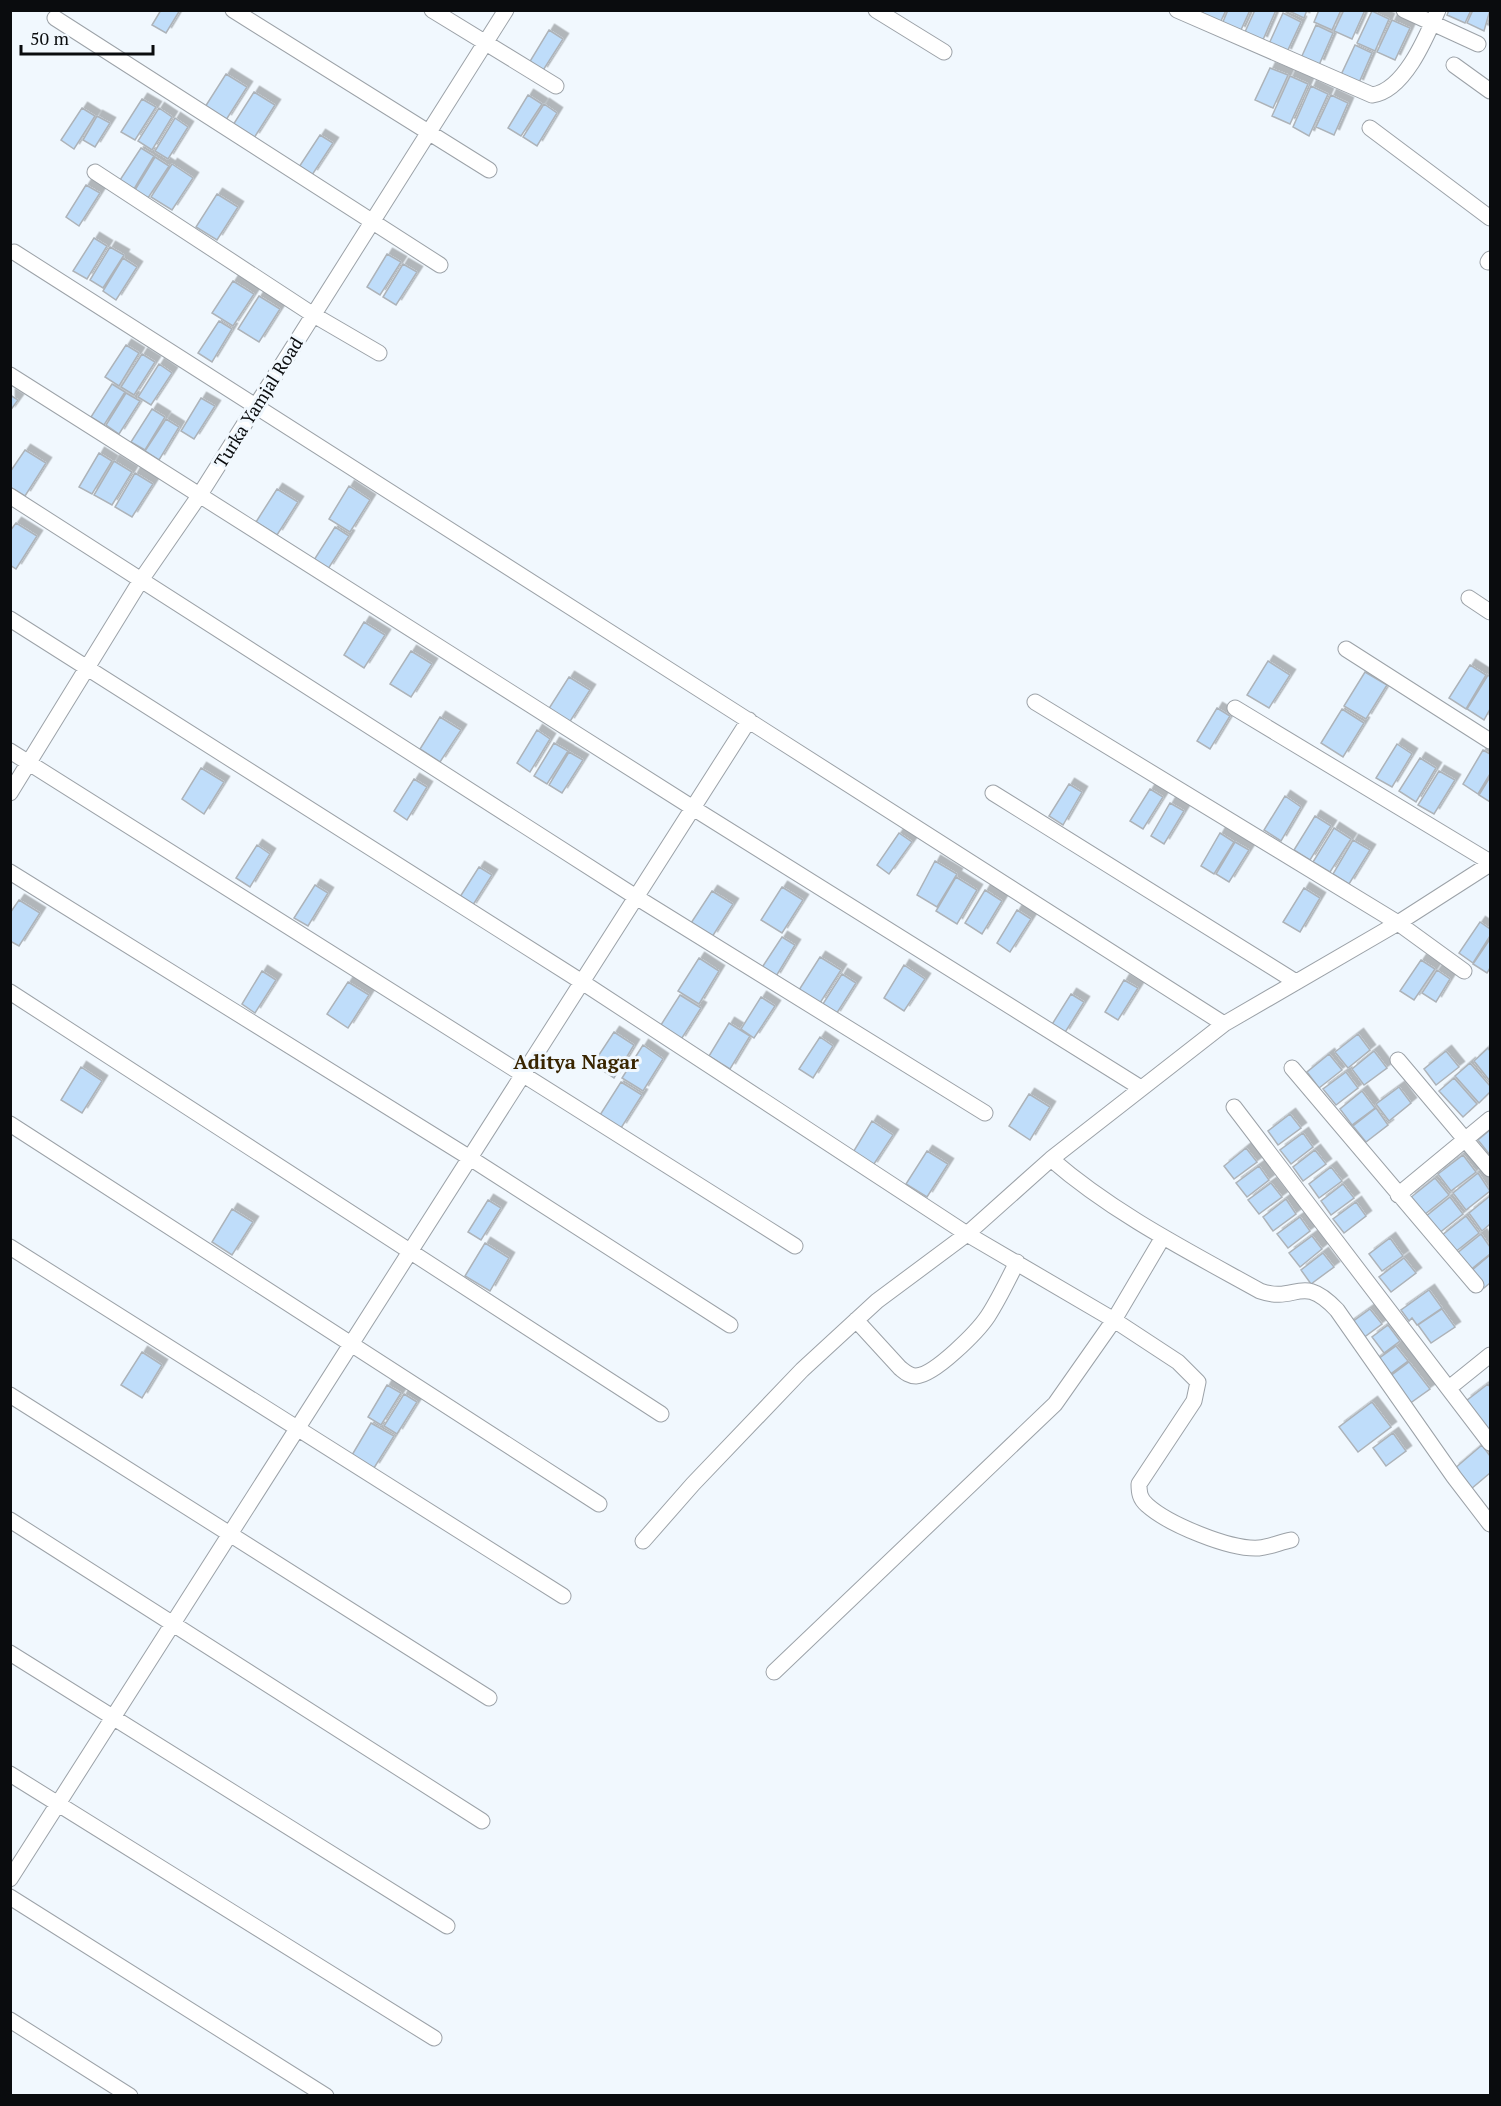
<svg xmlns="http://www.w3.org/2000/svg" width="1501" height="2106" viewBox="0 0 1501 2106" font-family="'PT Serif',serif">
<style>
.building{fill:#bfddfa;stroke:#adb3b9;stroke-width:1.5;filter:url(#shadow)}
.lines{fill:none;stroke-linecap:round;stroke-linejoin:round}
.minor-casing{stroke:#9ca2a8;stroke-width:17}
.minor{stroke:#fff;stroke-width:15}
.labels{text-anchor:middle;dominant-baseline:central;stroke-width:6;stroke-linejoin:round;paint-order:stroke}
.street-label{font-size:18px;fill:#0a0c0e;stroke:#f1f8fe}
.neighbourhood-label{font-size:20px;font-weight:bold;fill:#392500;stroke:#f1f8fe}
</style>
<defs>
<filter id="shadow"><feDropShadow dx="5.5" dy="-5.5" stdDeviation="0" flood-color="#0004"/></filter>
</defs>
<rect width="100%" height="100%" fill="#f1f8fe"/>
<!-- building -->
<path class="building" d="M161,10H180L166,33L152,25Z
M1204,10H1226L1220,23L1202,15Z
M1228,10H1250L1240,32L1222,24Z
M1255,10H1276L1262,42L1244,34Z
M1287,10H1307L1304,18Z
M1319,10H1341L1332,30L1314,22Z
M1344,10H1365L1352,39L1334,31Z
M1449,10H1471L1465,23L1447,15Z
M1473,10H1490L1484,31L1467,23Z
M1372,11L1389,19L1375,51L1357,43Z
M1283,13L1301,22L1286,54L1268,46Z
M1392,20L1410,28L1395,60L1377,52Z
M1316,25L1333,33L1319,65L1301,58Z
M549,30L563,39L542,72L529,63Z
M1355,45L1372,53L1358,85L1340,77Z
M1270,68L1288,75L1273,108L1255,100Z
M226,74L247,87L226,120L205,107Z
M1290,76L1308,84L1290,124L1272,116Z
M1311,86L1328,94L1309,136L1293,127Z
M254,92L275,105L254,138L233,125Z
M528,95L542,104L521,136L508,128Z
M1331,95L1348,103L1334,135L1316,127Z
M142,99L156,107L135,140L121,132Z
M544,104L557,113L537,146L523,137Z
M82,108L95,116L74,149L61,140Z
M159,108L172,117L152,150L138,141Z
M97,116L110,123L95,147L83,140Z
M175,118L188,127L168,159L155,151Z
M320,135L333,143L312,175L299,167Z
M141,148L154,156L134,189L120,180Z
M155,157L169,166L148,198L135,190Z
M172,164L193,178L172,210L151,197Z
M86,185L100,193L79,226L66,217Z
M217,194L238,207L217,240L196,227Z
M94,238L107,246L87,279L73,271Z
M110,247L124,255L103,288L90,280Z
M387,254L401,262L380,295L367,287Z
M123,258L137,267L116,300L103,291Z
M403,264L417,272L396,305L383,297Z
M233,281L254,294L233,326L212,313Z
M259,296L280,309L259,342L238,329Z
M219,321L232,329L212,362L198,353Z
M126,345L139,353L119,386L105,377Z
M142,354L155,362L134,395L121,387Z
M159,364L172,373L151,405L138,397Z
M112,384L125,392L104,425L91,417Z
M126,393L140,401L119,434L106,425Z
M10,395L18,400L10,411Z
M201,398L215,406L194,439L181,431Z
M152,409L165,417L145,450L131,442Z
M166,419L179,427L159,460L145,451Z
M25,450L46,463L25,496L10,487V472Z
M99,453L112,461L92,494L79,487Z
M114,461L132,472L112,505L94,495Z
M135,473L153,484L132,517L115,507Z
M349,486L370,500L350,532L329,519Z
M277,489L298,502L277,535L256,522Z
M16,523L37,536L16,569L10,565V531Z
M335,527L349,536L328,569L314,560Z
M364,622L385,635L364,668L344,655Z
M411,651L432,664L411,697L390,684Z
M1268,661L1290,675L1269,708L1247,695Z
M1470,665L1486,675L1466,709L1449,698Z
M1365,672L1387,685L1366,719L1344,706Z
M1488,675L1490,677V709L1484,720L1467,709Z
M569,677L590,690L569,723L548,710Z
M1217,708L1230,716L1210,749L1197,741Z
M1342,709L1364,723L1343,757L1321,743Z
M440,717L461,730L440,762L420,749Z
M537,730L550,739L530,772L517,763Z
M554,743L568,751L547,784L534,776Z
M1397,744L1412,754L1392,787L1376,778Z
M1483,750L1490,754V774L1478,794L1463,784Z
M569,752L583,760L562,793L549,785Z
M1420,758L1436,768L1416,802L1399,791Z
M201,768L224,782L204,814L182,799Z
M1439,771L1455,780L1434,814L1418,805Z
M1490,777V802L1479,795Z
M414,779L427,787L407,820L394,811Z
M1069,784L1082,792L1063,825L1049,816Z
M1150,789L1163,797L1143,829L1130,821Z
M1285,796L1301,807L1281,841L1264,830Z
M1170,803L1184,811L1164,844L1151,836Z
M1315,816L1331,826L1310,860L1294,850Z
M1334,828L1351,839L1330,872L1313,862Z
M899,833L912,842L889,874L877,865Z
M1220,833L1234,842L1214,874L1201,866Z
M1353,840L1370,850L1349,884L1333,874Z
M1235,842L1249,850L1229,882L1216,874Z
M257,845L270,854L250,887L236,878Z
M935,861L957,874L937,907L917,895Z
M479,867L492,875L471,908L458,900Z
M956,877L977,890L957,924L936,911Z
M315,885L328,893L308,926L294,918Z
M782,887L803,900L782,933L761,920Z
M1304,888L1320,898L1300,932L1283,922Z
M985,890L1002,901L982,934L965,923Z
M712,891L733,904L712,937L691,923Z
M19,900L40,913L19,946L10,941V913Z
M1017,910L1031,919L1010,952L997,943Z
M1480,922L1490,929V936L1473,963L1459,953Z
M782,937L795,945L775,978L761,969Z
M1490,939V968L1487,973L1473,964Z
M820,957L841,970L820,1003L799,990Z
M699,958L719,971L699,1004L678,991Z
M1421,960L1435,969L1414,1000L1400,991Z
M904,965L925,979L904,1011L884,998Z
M1437,970L1450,979L1436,1002L1422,993Z
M262,971L276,980L255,1013L242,1004Z
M842,974L856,983L835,1016L821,1007Z
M1124,980L1138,988L1118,1020L1105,1012Z
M348,982L369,995L348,1028L327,1014Z
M1071,994L1084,1002L1064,1034L1051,1026Z
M680,995L701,1008L680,1041L659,1028Z
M761,997L775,1006L754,1038L741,1029Z
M729,1023L750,1036L730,1069L709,1056Z
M614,1032L634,1045L614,1078L593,1064Z
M1358,1034L1370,1050L1348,1068L1335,1052Z
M820,1037L833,1046L813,1078L799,1069Z
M643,1045L663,1059L643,1091L622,1078Z
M1488,1048L1490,1051V1081L1474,1061Z
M1374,1051L1387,1068L1364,1085L1352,1069Z
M1446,1051L1459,1067L1436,1085L1424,1069Z
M1329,1054L1342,1070L1319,1088L1307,1072Z
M1470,1063L1490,1086V1092L1479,1103L1455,1076Z
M81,1067L102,1081L82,1113L61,1100Z
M1346,1072L1358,1088L1336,1105L1323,1089Z
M1454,1078L1477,1104L1463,1117L1439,1091Z
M621,1082L642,1095L621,1128L600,1115Z
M1399,1087L1411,1103L1389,1121L1376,1104Z
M1362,1091L1375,1108L1352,1125L1340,1109Z
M1029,1094L1050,1107L1030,1140L1009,1126Z
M1376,1108L1388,1125L1366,1142L1353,1126Z
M1290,1114L1301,1128L1278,1145L1268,1131Z
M872,1121L893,1135L872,1167L852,1154Z
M1490,1130V1155L1478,1140Z
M1303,1133L1313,1147L1291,1164L1280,1150Z
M1246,1148L1257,1162L1234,1179L1224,1166Z
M1315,1150L1326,1164L1303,1181L1293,1167Z
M927,1151L948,1164L927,1197L906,1184Z
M1463,1155L1476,1172L1451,1191L1438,1174Z
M1259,1166L1269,1180L1247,1197L1236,1183Z
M1331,1167L1342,1181L1319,1198L1309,1184Z
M1478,1173L1490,1191L1466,1210L1453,1193Z
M1435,1178L1449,1195L1424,1215L1410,1198Z
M1271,1183L1282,1197L1259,1214L1248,1200Z
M1343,1184L1354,1198L1331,1215L1321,1201Z
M1490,1196V1224L1482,1231L1469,1213Z
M1450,1197L1463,1214L1438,1234L1425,1217Z
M1286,1199L1296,1214L1273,1231L1263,1217Z
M488,1200L501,1208L481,1240L468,1232Z
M1356,1202L1366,1216L1344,1233L1333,1219Z
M232,1209L253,1222L232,1255L212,1242Z
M1466,1216L1479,1233L1454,1253L1441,1236Z
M1300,1217L1310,1231L1288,1248L1277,1234Z
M1481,1234L1490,1247V1254L1469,1271L1456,1254Z
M1312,1236L1322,1249L1300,1267L1289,1253Z
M1390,1238L1403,1256L1382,1271L1369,1254Z
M485,1243L509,1258L490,1291L465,1276Z
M1323,1253L1334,1267L1311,1284L1301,1270Z
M1490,1255V1283L1484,1288L1471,1271Z
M1404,1258L1416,1273L1391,1292L1379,1277Z
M1429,1290L1442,1308L1417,1325L1412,1318L1409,1321L1401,1310Z
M1370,1309L1382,1324L1359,1341L1348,1325Z
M1442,1309L1455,1327L1431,1343L1418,1325Z
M1388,1325L1400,1341L1384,1353L1372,1337Z
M1396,1346L1408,1361L1385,1378L1374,1362Z
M142,1352L162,1365L142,1398L121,1385Z
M1409,1362L1430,1389L1409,1404L1389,1377Z
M1488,1384L1490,1387V1434L1466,1401Z
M387,1385L401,1393L381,1425L368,1417Z
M404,1394L417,1402L397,1434L384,1426Z
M1372,1402L1391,1427L1358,1452L1339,1427Z
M371,1423L394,1436L374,1468L352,1455Z
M1393,1433L1406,1451L1386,1466L1373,1448Z
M1482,1445L1490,1456V1473L1471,1489L1454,1469Z"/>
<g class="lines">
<!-- minor casing -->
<g class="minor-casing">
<path id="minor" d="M233,10L489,170
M432,10L556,86
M876,10L944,52
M1177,10L1372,95C1404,91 1426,38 1438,10
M1404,10L1478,44
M55,18L440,265
M1454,65L1490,91
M1370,128L1490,218
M95,172L312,314L379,353
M14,252L1224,1024
M1488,262L1490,259
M10,375L693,808L1141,1088
M10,496L636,897L985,1113
M1469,598L1490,612
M10,619L582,982L967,1234L1114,1320L1178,1362L1198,1382L1194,1401L1139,1484C1139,1493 1140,1499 1147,1505C1168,1524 1230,1550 1259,1548C1270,1547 1281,1542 1291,1540
M1346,649L1490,741
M1035,702L1398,923L1464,971
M1235,708L1490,862
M10,751L795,1246
M10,793L141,580L199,496L506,10
M993,793L1296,982
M10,872L470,1158L730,1325
M10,992L661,1414
M1398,1060L1490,1169
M1292,1068L1476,1285
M1234,1107L1490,1443
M10,1124L599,1504
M1051,1159C1113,1213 1188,1251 1260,1291C1297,1304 1301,1272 1337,1310L1454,1477L1490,1524
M1398,1195L1490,1119
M10,1247L563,1596
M856,1320L900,1368C905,1372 909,1376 916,1376C935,1375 978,1331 988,1316C999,1299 1008,1280 1017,1262
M1449,1388L1490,1355
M10,1395L489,1698
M10,1520L482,1821
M643,1541L693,1484L802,1370L877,1301L967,1234L1051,1159L1224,1024L1398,923L1490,864
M10,1653L447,1926
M774,1672L1055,1404L1114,1320L1163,1237
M10,1774L434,2038
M10,1879L749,720
M10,1897L326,2096
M10,2020L130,2096"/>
</g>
<!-- minor -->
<use href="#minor" class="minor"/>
</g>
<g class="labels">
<!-- street labels -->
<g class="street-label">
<text transform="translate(258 402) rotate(-58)">Turka Yamjal Road</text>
</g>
<!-- neighbourhood labels -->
<g class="neighbourhood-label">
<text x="576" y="1061">Aditya Nagar</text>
</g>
</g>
<!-- border -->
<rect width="1501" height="2106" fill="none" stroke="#0a0c0e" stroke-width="24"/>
<!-- scale -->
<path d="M21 45v9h132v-9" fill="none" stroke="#0a0c0e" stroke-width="3"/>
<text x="30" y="45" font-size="18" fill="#0a0c0e" stroke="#f1f8fe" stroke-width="4.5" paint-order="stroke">50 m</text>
</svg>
